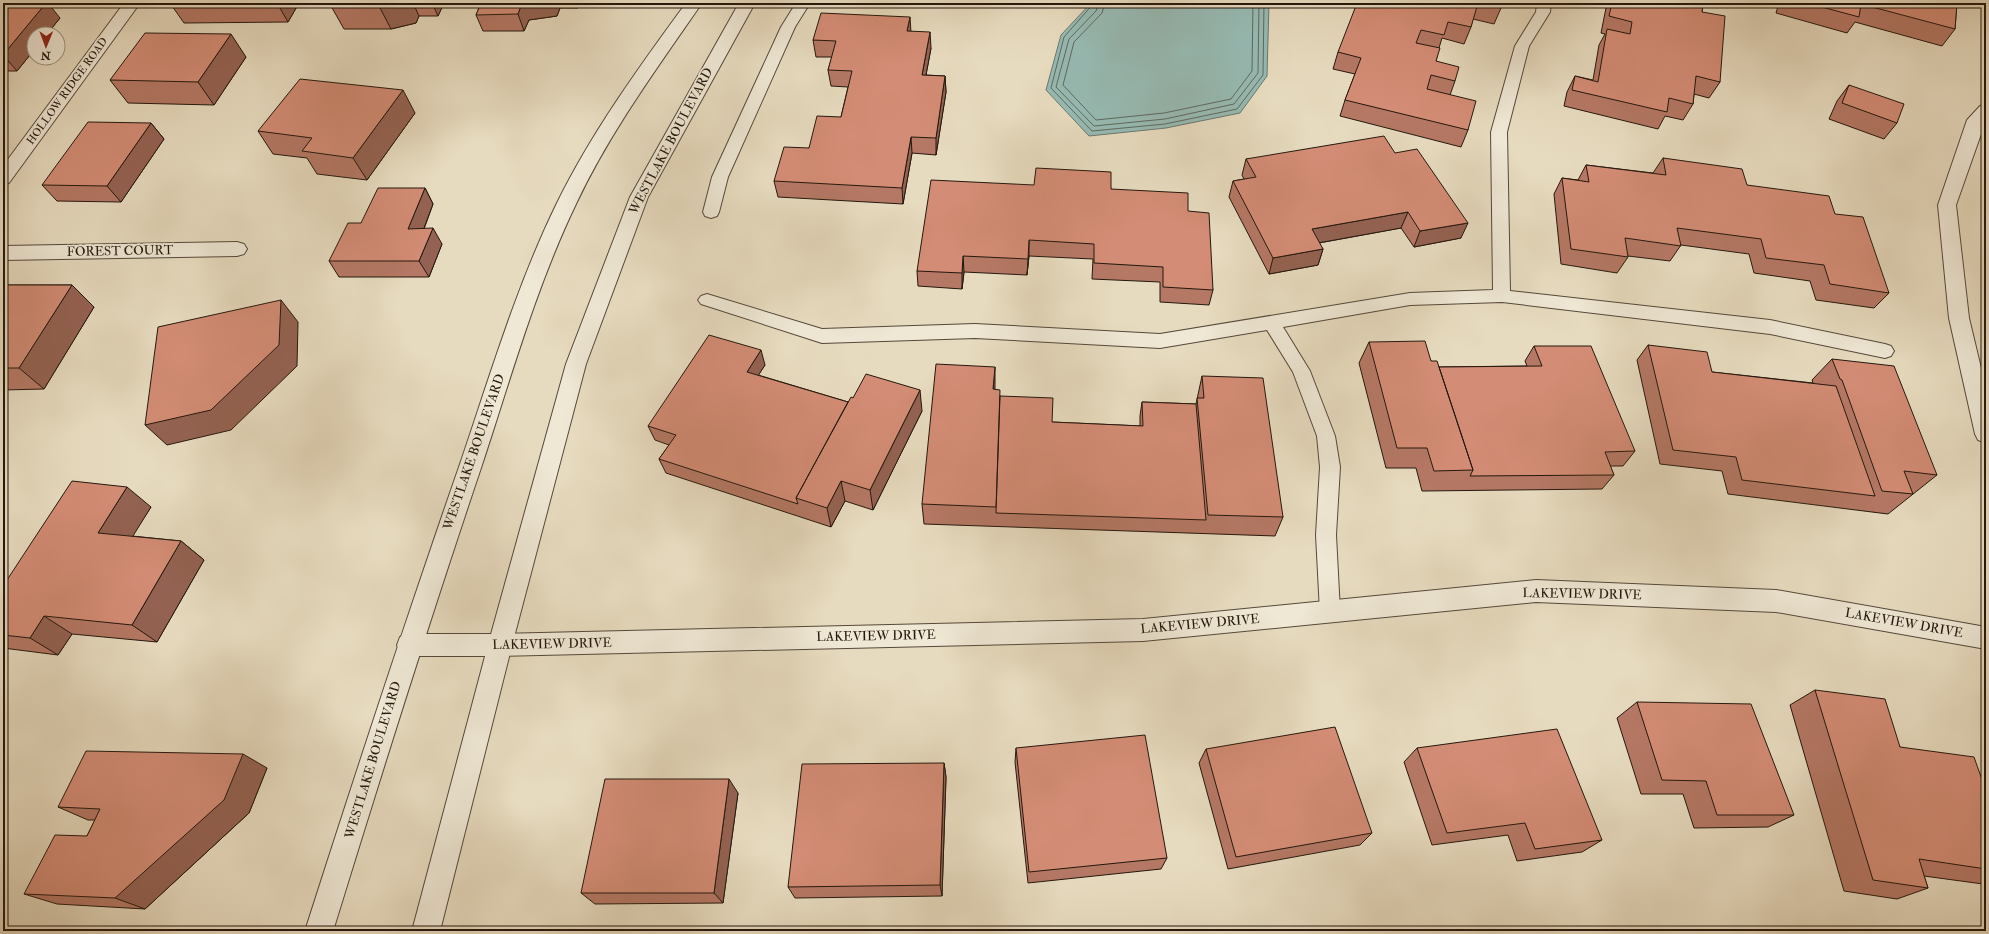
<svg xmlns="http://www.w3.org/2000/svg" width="1989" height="934" viewBox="0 0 1989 934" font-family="'IM FELL Double Pica',serif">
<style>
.water{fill:#97bbb4;stroke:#697971}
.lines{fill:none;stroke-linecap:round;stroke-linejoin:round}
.shore{stroke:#5e6960;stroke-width:1}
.service-casing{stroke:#55483a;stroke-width:2}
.minor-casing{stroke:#55483a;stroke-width:2}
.tertiary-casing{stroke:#55483a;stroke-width:2}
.service{fill:#efe8d5;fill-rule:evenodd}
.minor{fill:#efe8d5;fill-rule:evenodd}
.tertiary{fill:#efe8d5;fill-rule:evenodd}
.wall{fill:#b57865;stroke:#24170d}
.shaded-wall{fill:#946252;stroke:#24170d}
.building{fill:#d38c75;stroke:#24170d}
.labels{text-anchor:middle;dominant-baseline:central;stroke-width:3.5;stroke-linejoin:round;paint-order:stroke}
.far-street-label{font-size:11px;fill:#24170d;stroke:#efe8d5}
.street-label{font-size:13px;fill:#24170d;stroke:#efe8d5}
</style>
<rect width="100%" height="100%" fill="#e7dbbf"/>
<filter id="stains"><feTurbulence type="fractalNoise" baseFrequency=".005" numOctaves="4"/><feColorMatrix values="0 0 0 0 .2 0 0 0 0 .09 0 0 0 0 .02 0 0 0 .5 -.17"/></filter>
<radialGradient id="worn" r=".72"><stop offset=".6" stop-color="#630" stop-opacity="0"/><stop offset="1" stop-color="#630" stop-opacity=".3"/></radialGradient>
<!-- water -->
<path class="water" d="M1091,3H1269L1267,76L1240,113L1166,128L1089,136L1046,90L1061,35Z"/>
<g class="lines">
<!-- shore -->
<path class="shore" d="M1094,3L1064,37L1051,88L1092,131L1165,124L1237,109L1263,75L1264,3
M1099,3L1096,11L1069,39L1056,87L1094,126L1165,119L1234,104L1258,73L1259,3
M1105,3L1102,13L1074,42L1063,85L1096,120L1164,113L1231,99L1252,71L1253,3"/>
<!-- service casing -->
<g class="service-casing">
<path id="service" d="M796,3H810L795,27L728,177L719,212L717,216L711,218L705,216L703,212L712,177L781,27Z
M1537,3H1551L1550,12L1529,46L1507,132L1510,291L1770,320L1885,344L1891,346L1894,351L1891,356L1885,358L1770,334L1502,302L1410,305L1283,327L1310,371L1335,436L1340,467L1336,535L1340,612L1337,619L1330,621L1323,619L1320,612L1316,535L1320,467L1317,436L1293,372L1267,330L1160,348L975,338L822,343L701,304L698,300L701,296L707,294L822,329L975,324L1160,334L1410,293L1493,290L1491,132L1515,46L1536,12Z
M1978,3H1986V8L1981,7Z"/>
</g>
<!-- minor casing -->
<g class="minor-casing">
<path id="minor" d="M124,3H140L9,183L3,185V166Z
M1986,104V120L1956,205L1969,318L1986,389V443L1978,440L1975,434L1949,318L1938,205L1967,120L1980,106Z
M237,242L244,244L247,249L244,254L237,256L3,260V246Z
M1536,580L1776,590L1986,627V649L1776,612L1536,602L1143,641L500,656H409L400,653L397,645L400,637L409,634H500L1143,619Z"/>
</g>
<!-- tertiary casing -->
<g class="tertiary-casing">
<path id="tertiary" d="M686,3H702C657,68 610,132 576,204C536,287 511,377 482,465C430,619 381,775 333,931H305C355,775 406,619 460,464C490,376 516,287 557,203C592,132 639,67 686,3Z
M739,3H755L648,197L586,364L512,645L440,931H412L488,645L566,364L630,197Z"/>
</g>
<!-- service -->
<use href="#service" class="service"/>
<!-- minor -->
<use href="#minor" class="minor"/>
<!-- tertiary -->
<use href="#tertiary" class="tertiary"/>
</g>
<!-- wall -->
<path class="wall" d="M3,3L60,18L47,34H34V50L17,71H3Z
M170,3H299L288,22L184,23Z
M333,3H444L438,16H419L416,23L391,29H344L331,6Z
M481,3H580L578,8H560L557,16L529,20L524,31H483L476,15Z
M1381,3H1502L1501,8L1494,24L1473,19L1471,27L1464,44L1442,38L1439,48L1436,61L1455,81L1450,95L1468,130L1461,147L1340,116L1345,100L1355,74L1333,69L1338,52L1380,7Z
M1607,3H1703L1702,12L1720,82L1709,98L1694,94L1693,104L1683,120L1665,116L1658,129L1564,106L1567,92L1575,76L1593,80L1599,45L1605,34L1601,33Z
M1778,3H1957L1955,29L1942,46L1855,22L1847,33L1776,13L1779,3Z
M911,31L931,48L926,75L945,76L946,92L936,155L912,153L903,204L778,197L774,181L841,117L848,87L831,86L828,70L832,57H816L813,40Z
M246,57L214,105L128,103L110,80Z
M1849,85L1897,123L1884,139L1829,119L1837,101Z
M415,113L367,180L317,174L307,158L273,154L258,131Z
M151,123L164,139L121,202L57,201L42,185Z
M1395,153L1461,238L1414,247L1401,228L1319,243L1323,249L1318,265L1269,274L1229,197L1233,181L1244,179L1242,175L1246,159Z
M1663,158L1835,214L1889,293L1874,308L1816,300L1810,281L1754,273L1749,254L1681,245L1670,261L1628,256V257L1617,273L1561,264L1554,194L1562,178L1578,180L1586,165L1653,173Z
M425,188L433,204L424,229L442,244L429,277H339L329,261L361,223Z
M1111,189L1188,211L1213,290L1209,305L1160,302V282L1092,279L1093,259L1029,256L1027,275L964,272L962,289L918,286L917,271Z
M3,285H72L94,307L44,389L3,390Z
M1369,342L1431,361L1439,367L1527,366L1525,361L1534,346L1635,451L1623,466H1610L1614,475L1602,489L1422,491L1416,468H1386L1359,363Z
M1648,345L1712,372L1813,383L1812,380L1832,359L1937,475L1888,514L1728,494L1722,471L1660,464L1637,360Z
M765,365L758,375L848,402L853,398L922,411L873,510L845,501L831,527L666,473L659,459L669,445L655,440L648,426Z
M1202,376L1283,517L1275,536L924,524L922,504L994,390L1000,396L1052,422L1140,426V416L1142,402L1196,404Z
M151,507L132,536L181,541L204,560L157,642L72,634L58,655L3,648V586Z
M1815,690L1900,747L1986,791V883L1983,884L1924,876L1928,888L1897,899L1844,891L1790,705Z
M1637,702L1794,815L1768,827L1694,828L1683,794H1641L1617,718Z
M1016,748L1167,858L1161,869L1028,883L1015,762Z
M1417,748L1602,840L1582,852L1517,861L1508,835L1432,845L1404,762Z
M1206,749L1372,833L1360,845L1228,869L1199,763Z
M944,763L946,777L942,896L795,898L788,887Z
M267,768L249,813L145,909L57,904L24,894L87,836L95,820H88L58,807Z
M738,793L723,903L595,904L581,893Z"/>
<!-- shaded-wall -->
<path class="shaded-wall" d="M46,3H48L60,18L47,34H34V50L17,71L3,55Z
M277,3H299L288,22Z
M391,3H413L419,16L416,23L391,29L379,6Z
M432,3H444L438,16Z
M522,3H559L560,8L557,16L529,20L524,31L518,14Z
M577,3H580L578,8Z
M910,17L911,33L907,31Z
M930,32L931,48L923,91L922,75Z
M231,34L246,57L214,105L198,82Z
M945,76L946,92L936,155V138Z
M3,85L6,88L3,93Z
M403,90L415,113L367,180L353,158Z
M151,123L164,139L121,202L107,186Z
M911,137L912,153L903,204L902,188Z
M425,188L433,204L418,244L408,229Z
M1408,212L1401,228L1307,245L1312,229Z
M1468,223L1461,238L1414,247L1420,231Z
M433,228L442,244L429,277L419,261Z
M1029,240V256L1027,275L1028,259Z
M1323,249L1318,265L1269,274L1273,258Z
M963,256L964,272L962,289V273Z
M72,285L94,307L44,389L19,368Z
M281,300L298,322L297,366L231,430L167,445L145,425Z
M761,350L765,365L751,387L747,372Z
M995,367V388L993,410V389Z
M920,390L922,411L873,510L870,490Z
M841,481L845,501L831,527L827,508Z
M127,487L151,507L123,552L98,533Z
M181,541L204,560L157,642L132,625Z
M44,616L72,634L58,655L30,638Z
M243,754L267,768L249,813L145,909L115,898Z
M944,763L946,777L942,896L940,885Z
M729,779L738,793L723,903L714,893Z"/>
<!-- building -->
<path class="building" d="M3,3H46L3,55Z
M333,3H391L379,6H331Z
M481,3H526H522L518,14L476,15Z
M1357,3H1364L1380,7L1381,3H1478L1471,27L1448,22L1444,35L1421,30L1416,43L1440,48L1436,61L1459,67L1455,81L1431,75L1427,89L1476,101L1468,130L1345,100L1361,58L1338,52Z
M1480,3H1502L1501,8Z
M1612,3H1703L1702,12L1725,16L1720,82L1696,76L1693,104L1669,98L1667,112L1572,90L1575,76L1598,82L1607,29L1630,34L1632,22L1609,16Z
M1807,3H1957L1955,29L1861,4L1859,17Z
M821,13L910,17L907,31L930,32L922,75L945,76L936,138L911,137L902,188L774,181L784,147L809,148L817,116L841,117L852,71L828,70L836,41L813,40Z
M145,33L231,34L198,82L110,80Z
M300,79L403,90L353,158L302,151L312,138L258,131Z
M1849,85L1904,104L1897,123L1842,103Z
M88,122L151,123L107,186L42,185Z
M1384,136L1395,153L1417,149L1468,223L1420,231L1408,212L1312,229L1323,249L1273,258L1233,181L1256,177L1246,159Z
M1663,158L1742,169L1747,185L1829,196L1835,214L1863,217L1889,293L1830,284L1824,265L1766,258L1761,239L1677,228L1681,246L1625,238L1628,257L1571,249L1562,178L1589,182L1586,165L1666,175Z
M1036,168L1111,172V189L1188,193V211L1209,213L1213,290L1163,287V267L1094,263V244L1029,240L1028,259L963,256L962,273L917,271L931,180L1034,185Z
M378,188H425L408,229L433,228L419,261H329L348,223H361Z
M3,285H72L19,368H3Z
M281,300L279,345L211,410L145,425L158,327Z
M709,335L761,350L747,372L848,402L796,498L798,504L659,459L676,435L648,426Z
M1425,341L1431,361H1437L1473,470L1434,471L1427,448H1397L1369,342Z
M1648,345L1707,352L1712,372L1836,386L1875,496L1742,480L1736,457L1673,450Z
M1534,346H1591L1635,451L1605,452L1614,475L1470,476L1473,470L1439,367L1542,366Z
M1832,359L1894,366L1937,475L1904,471L1913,494L1882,491L1842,380L1840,379Z
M936,364L995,367L993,389L1000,390L996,507L922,504Z
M866,374L920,390L870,490L841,481L827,508L796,498L851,397L853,398Z
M1202,376L1263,378L1283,517L1208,515L1197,398H1204Z
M1000,396L1053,398L1052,422L1143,426L1142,402L1196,404L1206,520L996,513Z
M72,481L127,487L98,533L181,541L132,625L44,616L30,638L3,635V586Z
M1815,690L1885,699L1900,747L1974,757L1986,791V869L1919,859L1928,888L1873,880Z
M1637,702L1751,704L1794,815H1717L1706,781L1662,780Z
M1335,727L1372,833L1236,857L1206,749Z
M1557,729L1602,840L1535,849L1525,823L1447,833L1417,748Z
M1145,735L1167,858L1029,872L1016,748Z
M86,751L243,754L224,800L115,898L24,894L55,835L87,836L100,809L58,807Z
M944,763L940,885L788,887L802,764Z
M605,779H729L714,893H581Z"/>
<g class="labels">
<!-- far-street labels -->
<g class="far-street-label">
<text transform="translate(67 91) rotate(-54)">HOLLOW RIDGE ROAD</text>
</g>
<!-- street labels -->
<g class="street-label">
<text transform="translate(671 141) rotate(-62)">WESTLAKE BOULEVARD</text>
<text transform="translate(120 251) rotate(-1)">FOREST COURT</text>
<text transform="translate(474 452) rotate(-71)">WESTLAKE BOULEVARD</text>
<text transform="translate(1582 594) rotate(1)">LAKEVIEW DRIVE</text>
<text transform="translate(1904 623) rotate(10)">LAKEVIEW DRIVE</text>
<text transform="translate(1200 624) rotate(-5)">LAKEVIEW DRIVE</text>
<text transform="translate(876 636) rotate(-1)">LAKEVIEW DRIVE</text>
<text transform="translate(552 644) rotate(-1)">LAKEVIEW DRIVE</text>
<text transform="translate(373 760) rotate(-73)">WESTLAKE BOULEVARD</text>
</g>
</g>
<!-- margin -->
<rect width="1989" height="934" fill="none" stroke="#e7dbbf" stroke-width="16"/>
<rect x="4" y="4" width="1981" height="926" fill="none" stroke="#24170d" stroke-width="2"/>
<rect x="8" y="8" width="1973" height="918" fill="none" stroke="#24170d"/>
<!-- north arrow -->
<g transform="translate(46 46) rotate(181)"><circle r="19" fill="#efe8d5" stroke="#9e9485"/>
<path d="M0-3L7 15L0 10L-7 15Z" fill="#8f2418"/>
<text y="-6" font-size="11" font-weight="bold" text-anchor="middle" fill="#24170d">N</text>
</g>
<rect width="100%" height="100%" filter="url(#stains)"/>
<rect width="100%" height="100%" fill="url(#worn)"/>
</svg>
